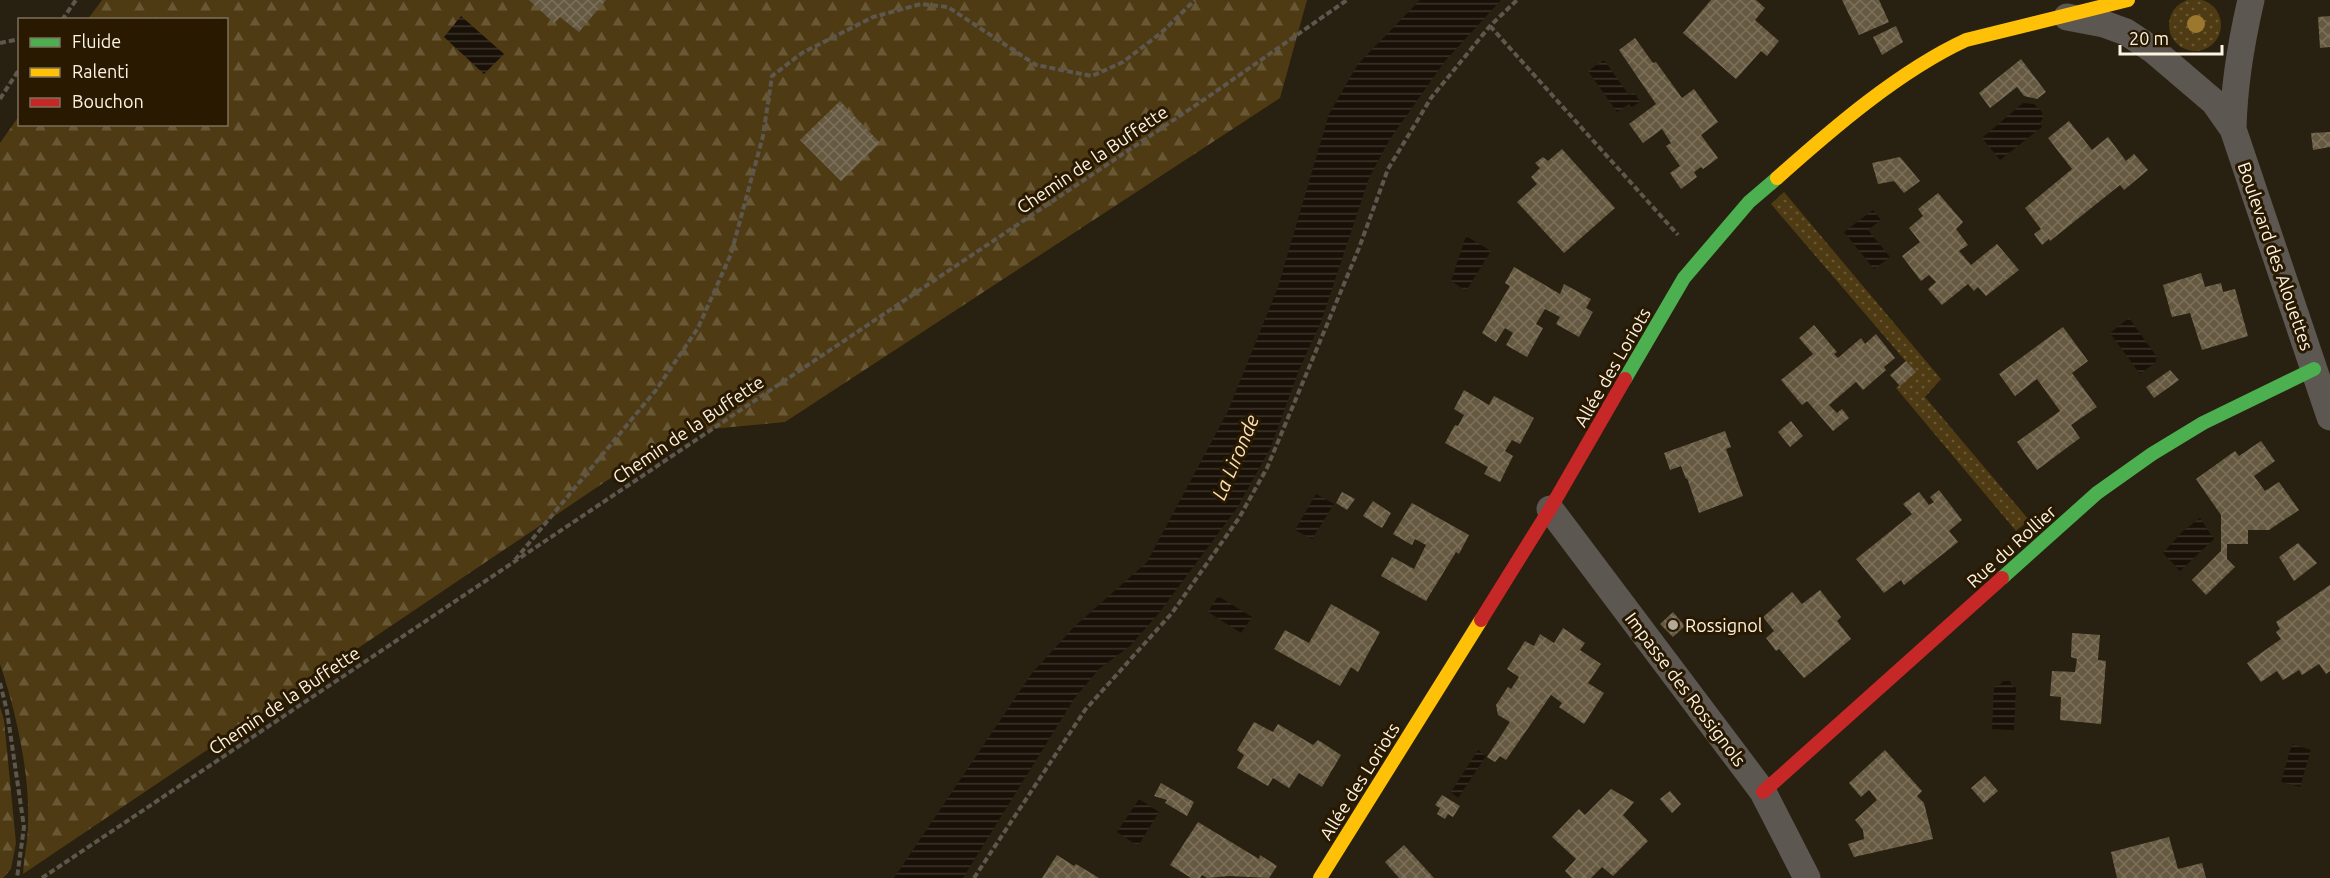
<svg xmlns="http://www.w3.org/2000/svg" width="2330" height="878" viewBox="0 0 2330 878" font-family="Ubuntu,sans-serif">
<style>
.grass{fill:url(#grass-dots)}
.forest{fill:url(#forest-firs)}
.water{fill:url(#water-rules)}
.building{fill:url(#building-cross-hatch)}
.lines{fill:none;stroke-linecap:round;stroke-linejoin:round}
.path{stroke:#5d574e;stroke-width:4;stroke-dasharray:6 3;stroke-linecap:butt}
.street{stroke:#5c5751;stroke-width:27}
.fast{stroke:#4caf50;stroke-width:14}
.slow{stroke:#ffc107;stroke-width:14}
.jam{stroke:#c62828;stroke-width:14}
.tree{fill:#9c772e}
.poi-dot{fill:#b2a999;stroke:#281900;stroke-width:2}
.labels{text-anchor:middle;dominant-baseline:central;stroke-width:6;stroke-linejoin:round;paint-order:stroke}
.street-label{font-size:18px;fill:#fdf3e3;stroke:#281900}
.poi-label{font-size:18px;fill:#fdf3e3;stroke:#281900;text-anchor:start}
.water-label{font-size:20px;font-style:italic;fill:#f8e0b7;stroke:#281900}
</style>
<defs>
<pattern id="grass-dots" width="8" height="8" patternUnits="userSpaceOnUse" patternTransform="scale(1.5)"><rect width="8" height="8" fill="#4f3b13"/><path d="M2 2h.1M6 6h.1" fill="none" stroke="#695835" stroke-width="1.8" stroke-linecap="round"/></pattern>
<pattern id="forest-firs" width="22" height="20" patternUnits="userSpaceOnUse" patternTransform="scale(1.5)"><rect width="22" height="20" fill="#4f3b13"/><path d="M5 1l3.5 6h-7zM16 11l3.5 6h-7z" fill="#695835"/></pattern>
<pattern id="water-rules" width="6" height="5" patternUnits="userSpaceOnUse" patternTransform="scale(1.5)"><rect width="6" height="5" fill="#191107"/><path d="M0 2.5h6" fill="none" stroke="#3b342b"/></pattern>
<pattern id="building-cross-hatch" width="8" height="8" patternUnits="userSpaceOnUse" patternTransform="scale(1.5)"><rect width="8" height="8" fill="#665941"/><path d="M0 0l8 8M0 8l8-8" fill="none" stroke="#7d715c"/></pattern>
</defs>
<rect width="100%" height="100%" fill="#282010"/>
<!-- grass -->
<path class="grass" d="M2169 25a26 26 0 1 1 52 0a26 26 0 1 1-52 0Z
M1784,192L1941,379L1925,397L2029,520L2016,531L1896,388L1915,372L1771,204Z"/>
<!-- forest -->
<path class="forest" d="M102,0H1307L1280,98L785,422L679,432L23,874C24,857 28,840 28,823C30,774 16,711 0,664V143L19,116L20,124H226V20L88,19Z
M0,707L4,720L16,843L11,869L3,878H0Z"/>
<!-- water -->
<path class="water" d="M1420,0H1501L1445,61L1390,139L1369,178L1321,322L1299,370L1270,449L1237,508L1159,613L1130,646L1099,669L1074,699L963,878H894L1032,673L1074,627L1147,562L1228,411L1278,287L1329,114L1358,64Z
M461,16L504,54L484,74L444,37Z
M1604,60L1629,95L1634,92L1640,102L1632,107L1629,104L1617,112L1588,71Z
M2023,103L2034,104L2042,112L2043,118L2040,123L2042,127L2000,160L1982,138Z
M1873,210L1881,220L1868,230L1890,257L1874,269L1844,232Z
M1466,236L1491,251L1466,291L1451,281Z
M2129,318L2157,357L2155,363L2140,374L2110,333Z
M1316,494L1334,504L1312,539L1295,530Z
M2200,518L2214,539L2180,571L2163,553L2182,532Z
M1218,596L1252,617L1241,633L1208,612Z
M2003,681H2010L2013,687H2016L2014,730L1992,729L1994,686H1999Z
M2292,744L2311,750L2300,787L2281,782Z
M1478,750L1486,756L1458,798L1451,792Z
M1139,799L1159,812L1138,846L1117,832Z"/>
<!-- building -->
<path class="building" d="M529,0H606L579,32L560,17L554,23Z
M1711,0H1756L1765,8L1755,20L1779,41L1767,56L1761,51L1736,79L1683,33Z
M1842,0H1879L1889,22L1859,35Z
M2330,16V47L2320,48L2318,17Z
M1896,26L1903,42L1882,55L1873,37Z
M1635,38L1653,63L1656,62L1682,98L1694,89L1718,122L1701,135L1718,158L1703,169L1701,167L1694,172L1697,177L1681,189L1670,173L1680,166L1666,146L1671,143L1662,129L1643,143L1629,124L1656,104L1619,50Z
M2021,59L2046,92L2037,99L2024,96L2017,87L1990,108L1979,93Z
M840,101L880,143L841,181L800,140Z
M2069,121L2092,150L2108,137L2126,161L2134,154L2148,170L2124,190L2120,185L2050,241L2049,239L2042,245L2034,234L2041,229L2025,208L2072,169L2048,138Z
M2330,132V147L2313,150L2311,133Z
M1562,149L1615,208L1564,253L1517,202L1537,184L1531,177L1540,168L1535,163L1543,157L1548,161Z
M1900,157L1920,181L1904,193L1894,181L1878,184L1872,163Z
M1938,193L1963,222L1956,229L1968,245L1959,251L1971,265L1997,244L2019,270L1986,296L1978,287L1974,291L1968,284L1942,305L1928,289L1936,282L1929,275L1921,281L1902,256L1920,242L1909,228L1923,216L1918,209Z
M1514,267L1560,294L1564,284L1591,299L1586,308L1593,312L1579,337L1556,324L1560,317L1545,309L1536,324L1543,328L1527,357L1506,345L1513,333L1505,328L1496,342L1482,333L1510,286L1505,283Z
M2201,273L2205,287L2221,283L2223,292L2235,289L2248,336L2202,350L2190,313L2172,317L2163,285Z
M1814,325L1837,352L1834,354L1838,358L1861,338L1865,344L1876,334L1895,358L1884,367L1886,370L1863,390L1856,382L1829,405L1837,413L1842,409L1849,418L1833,431L1807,401L1802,405L1781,380L1813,354L1799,338Z
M2063,327L2088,361L2072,373L2097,407L2071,425L2080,438L2037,470L2017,442L2060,411L2037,379L2015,396L1999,374Z
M1906,361L1916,372L1900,386L1890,375Z
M2170,370L2179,380L2154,398L2146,387Z
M1464,390L1489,405L1494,396L1534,418L1520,444L1512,440L1505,451L1513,456L1500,482L1484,474L1488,467L1445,443L1455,425L1458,426L1464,415L1454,409Z
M1791,421L1803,436L1790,447L1778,432Z
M1725,431L1731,447L1726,449L1743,496L1699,513L1687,478L1686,479L1681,466L1670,470L1664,453Z
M2261,441L2275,461L2254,476L2265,491L2279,482L2299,510L2269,530H2248V544H2227V559L2235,567L2206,595L2192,580L2221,551V515L2196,479L2235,451L2239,456Z
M1939,490L1962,520L1949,531L1958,542L1904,585L1901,580L1884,593L1856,559L1912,514L1903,504L1919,492L1929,505L1934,502L1930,497Z
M1342,492L1355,499L1347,510L1336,503Z
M1373,501L1391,513L1382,528L1363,516Z
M1412,503L1469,535L1459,554L1456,552L1426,601L1381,576L1392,557L1414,569L1426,545L1415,539L1412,545L1393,534Z
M2298,543L2317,563L2294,581L2279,557Z
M2330,585V671L2326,674L2319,664L2302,675L2299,670L2283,680L2277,671L2261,682L2247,663L2281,639L2276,632L2280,629L2276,622Z
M1820,590L1841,617L1837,621L1851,639L1804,678L1779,649L1776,651L1766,638L1774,631L1763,617L1792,592L1802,604Z
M1331,604L1380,632L1358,672L1351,667L1340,686L1274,649L1285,630L1309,643Z
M1673,612L1685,626L1673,637L1660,624Z
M1563,628L1585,643L1580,650L1601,664L1588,683L1604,693L1584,724L1559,707L1562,703L1551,695L1506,760L1500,756L1495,762L1487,757L1510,722L1498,715L1496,705L1508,687L1511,689L1519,677L1507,669L1525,641L1534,646L1540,634L1554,643Z
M2072,633L2100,635L2098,660L2106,661L2101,724L2060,720L2061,697L2050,696L2052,671L2075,672L2077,659L2071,657Z
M1254,722L1273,732L1278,724L1313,745L1318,740L1341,755L1322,787L1299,773L1289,788L1273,778L1268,786L1237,768L1244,755L1237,750Z
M1885,750L1922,791L1917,796L1924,803L1933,839L1854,857L1848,844L1864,839L1863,830L1855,820L1877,800L1869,790L1861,797L1849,783Z
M1985,776L1998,791L1984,803L1971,788Z
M1161,783L1194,802L1187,816L1165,803L1167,800L1154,796Z
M1611,789L1634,802L1623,815L1648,841L1613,876L1602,867L1591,878H1572L1565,871L1576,859L1552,837L1579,809L1585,815Z
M1670,791L1681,804L1672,813L1660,799Z
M1442,795L1460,806L1453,817L1448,814L1445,819L1437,814L1440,808L1435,805Z
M1198,822L1259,859L1260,855L1277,866L1269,878L1229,876L1207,878L1202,875L1200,878H1191L1170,865Z
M2169,837L2178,869L2202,863L2206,878H2117L2111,852Z
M1404,845L1434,878H1399L1385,862Z
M1057,855L1074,866L1076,864L1099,878H1042Z"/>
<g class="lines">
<!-- path -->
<path class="path" d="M62,20L76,0
M1490,26L1678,235
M0,43L20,39
M0,99L20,68
M515,560L656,390L698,328L731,254L763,136L772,76L802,53L873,17L921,4L948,7L1036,65L1092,76L1123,62L1161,33L1195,0
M0,683L7,711L24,827L17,878
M42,878L1205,99L1347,0
M974,878L1085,710L1172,613L1239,518L1267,468L1359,248L1388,169L1431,98L1490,26L1517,0"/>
<!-- street -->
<path class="street" d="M2067,17L2104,24L2126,32L2153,50L2214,102L2233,129L2330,417
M2233,129C2234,85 2241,43 2251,0
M1550,509L1763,792L1807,878"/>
<!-- fast -->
<path class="fast" d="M1625,379L1684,278L1749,202L1777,178
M2002,578L2097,493L2152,454L2203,423L2314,369"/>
<!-- slow -->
<path class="slow" d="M1777,178C1832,129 1899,71 1966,40L2128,0
M1320,878L1481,620"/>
<!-- jam -->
<path class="jam" d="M1481,620L1550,509L1625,379
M1763,792L2002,578"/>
</g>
<!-- trees -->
<circle class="tree" cx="2196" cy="24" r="9"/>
<!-- markers -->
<circle class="poi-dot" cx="1673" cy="625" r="6"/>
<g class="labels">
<!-- street labels -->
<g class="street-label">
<text transform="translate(1092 159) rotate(-34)">Chemin de la Buffette</text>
<text transform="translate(2276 256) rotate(71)">Boulevard des Alouettes</text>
<text transform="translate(1612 367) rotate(-60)">Allée des Loriots</text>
<text transform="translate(688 429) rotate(-34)">Chemin de la Buffette</text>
<text transform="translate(2011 546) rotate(-42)">Rue du Rollier</text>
<text transform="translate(1686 689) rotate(53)">Impasse des Rossignols</text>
<text transform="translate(284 700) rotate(-34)">Chemin de la Buffette</text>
<text transform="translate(1359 781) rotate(-58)">Allée des Loriots</text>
</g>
<!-- poi labels -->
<g class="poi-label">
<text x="1685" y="625">Rossignol</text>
</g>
<!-- water labels -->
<g class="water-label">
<text transform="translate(1235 457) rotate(-67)">La Lironde</text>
</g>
</g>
<!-- legend -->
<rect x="18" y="18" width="210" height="108" fill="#281900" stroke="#7d705b" stroke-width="1.5"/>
<rect x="30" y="38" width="30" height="9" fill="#4caf50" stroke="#7d705b" stroke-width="1.5"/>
<text x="72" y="48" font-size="18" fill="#fdf3e3">Fluide</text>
<rect x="30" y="68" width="30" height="9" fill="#ffc107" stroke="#7d705b" stroke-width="1.5"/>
<text x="72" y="78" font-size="18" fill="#fdf3e3">Ralenti</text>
<rect x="30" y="98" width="30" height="9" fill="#c62828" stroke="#7d705b" stroke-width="1.5"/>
<text x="72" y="108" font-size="18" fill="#fdf3e3">Bouchon</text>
<!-- scale -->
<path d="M2120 45v9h102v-9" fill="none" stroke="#fdf3e3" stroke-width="3"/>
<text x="2129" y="45" font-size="18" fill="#fdf3e3" stroke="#281900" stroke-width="4.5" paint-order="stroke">20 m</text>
</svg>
